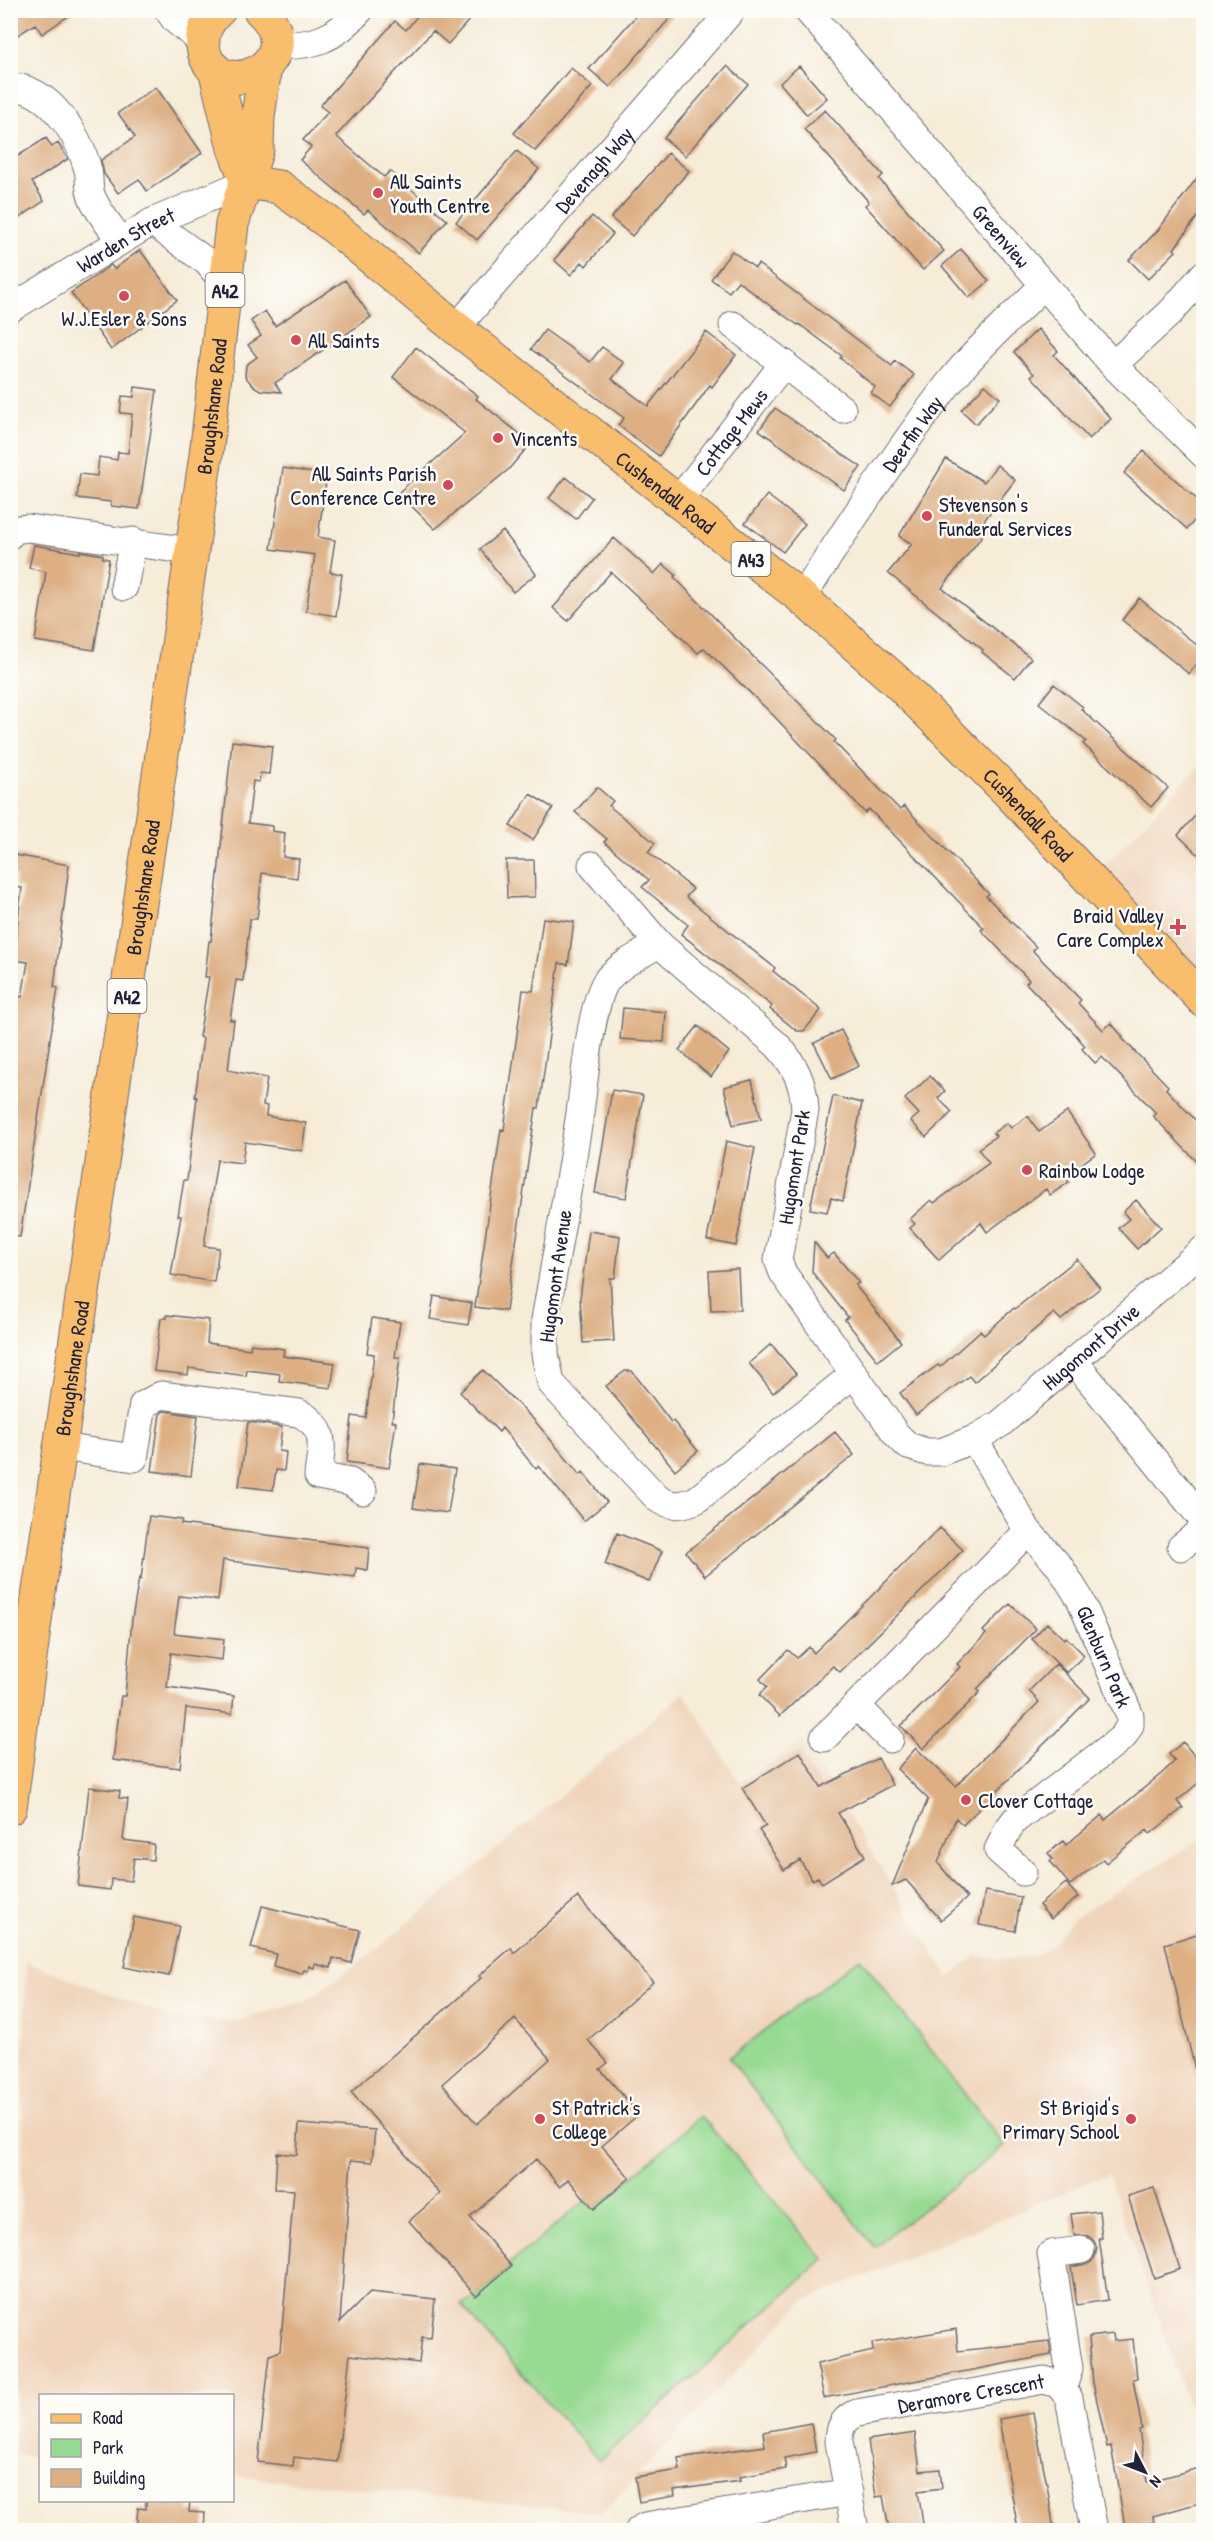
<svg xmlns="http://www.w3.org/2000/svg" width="1214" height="2541" viewBox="0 0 1214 2541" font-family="'Patrick Hand',sans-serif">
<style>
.built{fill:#f0d5bc}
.green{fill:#97da92;stroke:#5c7e66;stroke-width:1.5}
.building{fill:#ddaf83;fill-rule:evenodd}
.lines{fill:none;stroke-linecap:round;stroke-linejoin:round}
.minor-casing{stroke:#6c6972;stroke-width:29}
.major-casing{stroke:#6c6972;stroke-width:35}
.minor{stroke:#fff;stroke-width:27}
.major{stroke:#f9be6d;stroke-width:33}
.poi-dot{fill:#d1495b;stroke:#fdfcf7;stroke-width:2}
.labels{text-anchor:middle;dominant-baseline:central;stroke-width:5;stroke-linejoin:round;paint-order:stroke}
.shield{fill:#fdfcf7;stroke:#646373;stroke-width:1.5}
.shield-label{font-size:20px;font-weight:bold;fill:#22223b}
.street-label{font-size:21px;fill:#22223b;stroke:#fdfcf7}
.poi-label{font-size:21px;fill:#22223b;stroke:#fdfcf7;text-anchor:start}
</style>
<rect width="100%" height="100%" fill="#fdfcf7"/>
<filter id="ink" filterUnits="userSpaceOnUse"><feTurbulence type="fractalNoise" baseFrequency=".0167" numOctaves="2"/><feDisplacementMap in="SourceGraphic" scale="12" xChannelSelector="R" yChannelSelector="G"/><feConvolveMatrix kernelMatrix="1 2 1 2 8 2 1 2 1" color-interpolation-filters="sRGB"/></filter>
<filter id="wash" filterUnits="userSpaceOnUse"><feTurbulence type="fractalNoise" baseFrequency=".008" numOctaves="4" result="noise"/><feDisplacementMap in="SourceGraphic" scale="24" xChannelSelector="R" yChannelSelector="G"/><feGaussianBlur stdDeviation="1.35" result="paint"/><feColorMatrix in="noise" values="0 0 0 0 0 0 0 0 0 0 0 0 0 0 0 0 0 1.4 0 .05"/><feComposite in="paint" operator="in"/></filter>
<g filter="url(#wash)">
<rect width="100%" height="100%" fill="#f6ecd8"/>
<!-- built -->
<path class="built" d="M1203,762V985L1100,870Z
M684,1693L740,1783L803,1742L949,1978L975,1956L1011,1959L1034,1956L1053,1944L1073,1919L1203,1837V2424L1196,2427L1108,2174L802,2302L602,2513L233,2476L232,2396H40V2457L15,2454L26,1962L170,2017L233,2022L306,2001L366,1958Z"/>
<!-- green -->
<path class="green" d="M860,1958L1005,2146L874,2247L729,2058Z
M701,2116L824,2259L599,2461L461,2305L472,2299L511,2267L509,2264L586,2200L595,2209Z"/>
<g id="blocks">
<!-- building -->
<path class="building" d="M10,10H77L42,34L35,24L10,40Z
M422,10H461L470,19L448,44L433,31L336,136L384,177L390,171L447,220L419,253L368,210L364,214L300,160L311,147L303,140L328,112L320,106L395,21L406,30Z
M641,10H677L610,87L589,69Z
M727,66L748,84L685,156L664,138Z
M799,66L827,98L807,115L780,83Z
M571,68L592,86L535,151L514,133Z
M156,87L202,153L147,191L139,179L118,193L104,174L101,160L135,137L118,113Z
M825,110L883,175L879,179L944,251L923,270L865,205L869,202L804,129Z
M46,138L52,147L58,143L68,159L32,182L44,201L19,218L10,204V161Z
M517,151L539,169L477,240L456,222Z
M668,153L689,171L632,236L611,218Z
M1203,170V209L1174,249L1176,251L1148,279L1129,260L1158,230Z
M592,216L613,234L586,266L582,262L571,275L554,260Z
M961,249L989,281L969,298L942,266Z
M140,250L177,300L111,350L71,293L111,265L114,269Z
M732,251L755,268L758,264L892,366L895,361L914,375L890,407L871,393L875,387L840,358L842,356L799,324L798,325L773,308L738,281L729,292L711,279Z
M345,280L371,317L275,383L281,392L260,390L252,385L245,376L246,365L257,357L248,345L261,336L251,321L265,311L275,326Z
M1038,329L1058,351L1054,355L1111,419L1089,439L1031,376L1034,374L1014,352Z
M545,330L590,362L602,347L624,363L612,379L648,406L706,332L736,355L712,387L710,385L659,456L618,425L624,418L531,349Z
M416,347L478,396L476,399L531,443L508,470L435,529L398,493L465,433L393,377Z
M985,385L1000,398L976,424L961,410Z
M135,387L157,390L139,509L111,506V502L77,498L80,474L97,476L99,457L117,460L118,452L128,453L132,414L120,413L122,396L134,397Z
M775,408L861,467L844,490L759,430Z
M1144,451L1203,505V511L1187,529L1124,473Z
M946,459L984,482L997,465L1015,480L983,522L989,527L942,588L1031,658L1015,678L982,652L983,650L888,573L912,544L899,536Z
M283,468L327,475L318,537L335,540L330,572L342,574L336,616L306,611L315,555L271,549Z
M566,477L592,498L576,519L549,498Z
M767,495L805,524L783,552L745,523Z
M503,531L536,574L513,592L480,549Z
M614,538L654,574L663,564L676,575L674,577L836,740L834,742L900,810L904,806L989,894L986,896L1036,947L1033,951L1081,1000L1078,1003L1103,1030L1111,1023L1123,1037L1122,1038L1168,1086L1166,1089L1203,1128V1168L1153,1116L1156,1113L1102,1057L1095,1063L1082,1049L1085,1046L1075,1034L1026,983L1029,980L981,930L984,928L934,876L869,809L865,813L774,716L704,648L698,653L611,572L568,621L553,608Z
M34,545L80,553V551L103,555V558L109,559L94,650L35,641L46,572L29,568Z
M1139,598L1203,650V656L1189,674L1122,620Z
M1054,684L1083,707L1081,709L1168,788L1151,807L1083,744L1086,741L1039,703Z
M232,741L272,746L269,774L260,773L259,782L253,781L248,823L272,826V831L285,833L283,857L299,859L297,878L262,873L257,919H250L243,981L236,980L230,1020H234L228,1070L267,1078L263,1105L267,1106L266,1116L306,1123L302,1151L245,1142L242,1163L217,1160L204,1246L219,1248L214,1282L171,1275L181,1216H178L184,1180H187L197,1097H195L203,1038L199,1037L209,977H205L209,941H211Z
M597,787L613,801L609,806L655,843L648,852L693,889L686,897L775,968L773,971L821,1010L804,1031H797L770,1009L772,1006L681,934L688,925L642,887L649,880L604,842L607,839L575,812Z
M530,794L553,808L533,840L510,826Z
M1203,807V859L1178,835Z
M10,854L69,865L54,987L58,988L20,1237L10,1236V995L22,997L28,962L13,960L22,888L15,887L16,876L10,875Z
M506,860H534L535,897L507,898Z
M543,918L574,922L568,965L559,963L539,1108H536L506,1311L475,1307L501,1129L504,1130L523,990L533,991Z
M623,1008L666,1012L664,1042L620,1039Z
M698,1026L729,1052L711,1077L679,1050Z
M841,1030L859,1066L832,1079L814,1043Z
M930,1076L945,1091L938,1098L952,1112L926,1137L911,1121L919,1114L905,1099Z
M752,1080L761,1119L733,1125L724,1087Z
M612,1090L643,1095L626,1198L595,1193Z
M833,1096L862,1103L843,1201L831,1198L827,1212L810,1209Z
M1067,1112L1096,1153L1065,1176L1069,1182L1050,1195L1046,1189L987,1232L981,1223L939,1260L910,1228L915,1224L910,1219L931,1200L934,1203L989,1163L978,1149L996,1136L993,1133L1007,1123L1011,1128L1028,1116L1039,1132Z
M726,1141L755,1148L736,1246L707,1240Z
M1136,1200L1161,1227L1137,1249L1118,1228L1129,1219L1123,1212Z
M589,1231L620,1236L615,1278H610L614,1341L583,1343L580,1298Z
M814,1242L827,1258L834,1253L859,1283L855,1285L901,1342L878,1361L845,1320L848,1317L812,1272Z
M1077,1259L1100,1288L1061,1320L1054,1313L974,1382L969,1376L916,1415L900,1393L938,1365L940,1367L980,1331L984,1335L1014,1308L1015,1309Z
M738,1269L740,1310L711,1311L709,1271Z
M434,1296L472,1303L468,1325L430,1319Z
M167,1315L209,1320L207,1343L250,1349L251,1344L284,1349L283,1356L335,1363L331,1388L279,1381L280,1374L247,1370L246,1376L189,1368L188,1375L154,1371L161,1318H167Z
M372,1318L400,1322L395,1357H400L392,1421L396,1422L389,1468L347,1462L352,1416L366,1418L374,1354L367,1353Z
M771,1344L796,1374L773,1393L749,1363Z
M483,1370L534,1420L580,1475L583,1472L607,1502L584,1521L539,1466L536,1469L502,1428L499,1432L460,1392Z
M625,1371H632L671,1422L673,1421L698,1451L675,1470L606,1386Z
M164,1411L198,1416L191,1476L152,1471L160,1414Z
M248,1422L282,1427L279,1451L286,1452L284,1471L276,1470L273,1490L239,1486Z
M835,1432L854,1455L705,1576L686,1552Z
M420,1464L455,1469L448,1513L413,1508Z
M149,1516L182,1520L181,1524L369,1548L367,1570L356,1568L355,1577L223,1560L218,1600L179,1596L174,1633L224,1639L222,1660L171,1653L167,1687L234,1696L232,1714L186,1708L180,1768L113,1760L121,1696H125L132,1619L139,1578L141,1579Z
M940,1528L963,1550L840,1672L833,1666L780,1716L759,1695L767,1687L760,1679L788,1650L797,1658L809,1647L814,1653Z
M617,1533L662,1551L649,1582L605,1564Z
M1010,1604L1036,1629L977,1689L980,1692L923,1749L901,1726L960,1667L957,1664L986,1634L983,1631Z
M1047,1623L1064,1639L1066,1637L1084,1655L1067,1673L1032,1639Z
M1056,1664L1090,1698L963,1825L956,1818L938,1863L967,1898L941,1920L906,1880L892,1886L928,1799L897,1769L916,1748L956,1786L1039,1702L1029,1691Z
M1183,1742L1203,1766V1779L1177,1801L1183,1808L1150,1834L1147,1830L1106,1863L1103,1859L1070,1885L1050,1861L1053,1859L1048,1853L1063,1841L1066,1845L1102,1815L1105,1820L1161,1774L1175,1761L1169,1754Z
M800,1752L821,1787L878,1758L892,1785L838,1813L865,1856L822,1883L818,1877L812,1880L800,1860L784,1870L759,1830L766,1826L742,1788Z
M89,1787L120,1791L119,1798L128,1799L123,1840L154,1844L153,1860L134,1858L131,1881L111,1879L110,1890L78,1886Z
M1066,1883L1078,1897L1051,1919L1039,1905Z
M985,1891L1021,1897L1015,1931L979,1925Z
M578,1897L653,1982L588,2040L608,2063L600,2069L639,2114L602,2146L630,2178L594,2209L568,2179L560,2187L536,2159L470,2217L511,2266L476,2296L409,2221L440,2194L351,2092L481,1978L479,1976L511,1948L514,1953ZM515,2019L550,2059L477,2124L442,2084Z
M262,1906L360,1930L351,1963L333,1958L331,1968L315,1964L314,1968L309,1966L308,1971L304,1970L302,1974L273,1966L276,1954L251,1948Z
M134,1917L179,1926L169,1976L124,1967Z
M1200,1933L1203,1949V2077L1197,2078L1165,1944Z
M299,2124L375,2130L372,2162L351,2160L340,2322L370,2292L435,2299L431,2338L422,2337L419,2363L350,2355L337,2462L294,2457L293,2466L258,2462L270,2355L280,2351L294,2190L275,2189L277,2153L297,2155Z
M1154,2188L1180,2269L1154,2278L1128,2196Z
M1099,2211L1102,2238H1099L1108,2300L1077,2305L1071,2267L1090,2263L1095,2257L1097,2248L1094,2241L1088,2236L1074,2235L1071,2214Z
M956,2329L958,2351L1049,2341L1051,2355L824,2398L817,2364L873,2351L872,2343Z
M1113,2334L1114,2341L1133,2339L1137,2378L1133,2379L1142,2429L1139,2430L1147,2482L1203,2467V2502L1153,2516L1154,2522L1125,2527L1111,2446L1107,2447L1093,2383L1089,2337Z
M1033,2413L1047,2485L1054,2530H1018L999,2419Z
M811,2423L816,2452L784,2458L786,2469L739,2477L740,2481L674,2490L675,2496L639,2502L635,2477L680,2470L678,2458L765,2446L763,2432Z
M915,2433L920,2471L940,2469L942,2488L918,2491L924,2530H889L883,2496L876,2497L868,2440Z
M146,2500H190L189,2512L205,2513L204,2530H136L138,2508L146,2509Z"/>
</g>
</g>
<g filter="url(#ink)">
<use href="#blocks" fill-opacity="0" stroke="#6c6972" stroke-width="1.5"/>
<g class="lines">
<!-- minor casing -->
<g class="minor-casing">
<g id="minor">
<path d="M168,10L175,20L202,42"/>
<path id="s1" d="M807,10L1113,365L1204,455"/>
<path d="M276,45C313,47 335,39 360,10"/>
<path d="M10,87C49,87 79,135 88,170C90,178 88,189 92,197C98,212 111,227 120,240"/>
<path d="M152,222L207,262L225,284"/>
<path id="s2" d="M10,309L152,222L247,182"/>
<path d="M733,325L842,409"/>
<path id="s3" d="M456,328L732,10"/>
<path d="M1113,365L1170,313L1204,274"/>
<path id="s4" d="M678,501L784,363"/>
<path d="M10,535L12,530L28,528L191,551"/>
<path d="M124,587L133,541"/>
<path id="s5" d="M802,598C847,527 895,454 946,387C975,350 1011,318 1044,285"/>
<path id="s6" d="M592,865L659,944L777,1045C795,1065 804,1083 805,1110L778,1260L783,1273L896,1434L908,1446L927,1452H941L974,1439L1000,1424L1204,1249"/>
<path d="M659,944C642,954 620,964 607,980C591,1001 584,1084 580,1113C569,1183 557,1251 545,1320V1354L551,1383L658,1499C673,1507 680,1506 696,1500L854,1374"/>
<path d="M1074,1361L1204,1521"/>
<path id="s7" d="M974,1439L1028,1531L1060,1567L1080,1599L1130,1716V1725L1123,1737L1015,1820L1008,1829L998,1850L1023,1872"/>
<path d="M62,1447L134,1458L143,1405L161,1395L299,1413C329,1429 321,1447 318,1476L350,1482L363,1491"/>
<path d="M1181,1547L1204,1529"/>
<path d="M857,1706L890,1739"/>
<path d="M824,1738L1028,1531"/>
<path d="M1063,2388L1069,2368L1051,2254L1081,2250"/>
<path d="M639,2530L645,2526L849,2492"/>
<path id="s8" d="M855,2530L839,2442C839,2428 843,2418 857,2413L1044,2380L1058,2384L1069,2398L1094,2530"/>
</g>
</g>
<!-- major casing -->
<g class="major-casing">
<g id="major">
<path d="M219,10C208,19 201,33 203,47C214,111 315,62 260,10"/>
<path d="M215,69L234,148L247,182"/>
<path id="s9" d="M247,182L279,187L329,223L456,328L802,598L895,680L1007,791L1204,1001"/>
<path id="s10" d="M10,1808L39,1591L206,455L232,224L257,149L258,117L265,67"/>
</g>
</g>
<!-- minor -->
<use href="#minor" class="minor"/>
<!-- major -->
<use href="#major" class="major"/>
</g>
</g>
<!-- markers -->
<g class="poi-dot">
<circle cx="378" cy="193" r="6"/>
<circle cx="124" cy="296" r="6"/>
<circle cx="296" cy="340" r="6"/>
<circle cx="498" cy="438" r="6"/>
<circle cx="448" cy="485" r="6"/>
<circle cx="927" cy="516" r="6"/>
<path d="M1175 918h6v6h6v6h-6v6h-6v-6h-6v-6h6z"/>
<circle cx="1027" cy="1170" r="6"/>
<circle cx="966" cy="1800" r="6"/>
<circle cx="540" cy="2119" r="6"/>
<circle cx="1131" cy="2119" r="6"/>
</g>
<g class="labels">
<!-- shield labels -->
<g class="shield">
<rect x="205.5" y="273" width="39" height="34" rx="4.5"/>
<rect x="731.5" y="542" width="39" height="34" rx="4.5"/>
<rect x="107.5" y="979" width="39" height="34" rx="4.5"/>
</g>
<g class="shield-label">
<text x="225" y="290">A42</text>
<text x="751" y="559">A43</text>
<text x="127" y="996">A42</text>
</g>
<!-- street labels -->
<g class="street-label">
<text stroke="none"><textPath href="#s3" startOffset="210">Devenagh Way</textPath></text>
<text stroke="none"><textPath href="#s1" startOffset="298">Greenview</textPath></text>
<text stroke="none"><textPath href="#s2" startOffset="135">Warden Street</textPath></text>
<text stroke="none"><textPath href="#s10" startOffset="1416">Broughshane Road</textPath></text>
<text stroke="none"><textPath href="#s4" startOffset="87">Cottage Mews</textPath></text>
<text stroke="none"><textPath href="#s5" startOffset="198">Deerfin Way</textPath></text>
<text stroke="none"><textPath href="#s9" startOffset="525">Cushendall Road</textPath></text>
<text stroke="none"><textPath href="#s9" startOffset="1011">Cushendall Road</textPath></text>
<text stroke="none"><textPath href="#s10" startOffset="930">Broughshane Road</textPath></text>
<text transform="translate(794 1167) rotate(-81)">Hugomont Park</text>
<text transform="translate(555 1276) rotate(-82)">Hugomont Avenue</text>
<text stroke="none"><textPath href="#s6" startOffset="930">Hugomont Drive</textPath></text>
<text stroke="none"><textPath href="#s10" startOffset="444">Broughshane Road</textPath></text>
<text stroke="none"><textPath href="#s7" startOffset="255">Glenburn Park</textPath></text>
<text stroke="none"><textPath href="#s8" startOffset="242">Deramore Crescent</textPath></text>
</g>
<!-- poi labels -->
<g class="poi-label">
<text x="390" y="181">All Saints<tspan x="390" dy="24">Youth Centre</tspan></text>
<text x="124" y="318" text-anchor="middle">W.J.Esler &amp; Sons</text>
<text x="308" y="340">All Saints</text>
<text x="510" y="438">Vincents</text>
<text x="436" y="473" text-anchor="end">All Saints Parish<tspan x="436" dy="24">Conference Centre</tspan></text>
<text x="939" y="504">Stevenson's<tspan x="939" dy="24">Funderal Services</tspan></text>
<text x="1164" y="915" text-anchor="end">Braid Valley<tspan x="1164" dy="24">Care Complex</tspan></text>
<text x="1039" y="1170">Rainbow Lodge</text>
<text x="978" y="1800">Clover Cottage</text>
<text x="552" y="2107">St Patrick's<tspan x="552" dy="24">College</tspan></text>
<text x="1119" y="2107" text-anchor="end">St Brigid's<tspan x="1119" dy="24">Primary School</tspan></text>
</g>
</g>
<!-- margin -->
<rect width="1214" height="2541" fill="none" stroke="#fdfcf7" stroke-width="36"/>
<!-- legend -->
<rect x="39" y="2394" width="195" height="108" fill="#fdfcf7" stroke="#a5a5ac" stroke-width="1.5"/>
<rect x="51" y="2414" width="30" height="9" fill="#f9be6d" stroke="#a5a5ac" stroke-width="1.5"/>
<text x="93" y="2424" font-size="18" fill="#22223b">Road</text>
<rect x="51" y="2439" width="30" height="18" fill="#97da92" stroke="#a5a5ac" stroke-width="1.5"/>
<text x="93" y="2454" font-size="18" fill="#22223b">Park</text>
<rect x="51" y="2469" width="30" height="18" fill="#ddaf83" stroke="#a5a5ac" stroke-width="1.5"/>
<text x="93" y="2484" font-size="18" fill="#22223b">Building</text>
<!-- north arrow -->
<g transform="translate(1145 2472) rotate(132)" stroke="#fdfcf7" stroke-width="4.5" paint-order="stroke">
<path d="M0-4.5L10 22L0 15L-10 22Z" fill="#22223b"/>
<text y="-9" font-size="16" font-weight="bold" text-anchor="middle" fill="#22223b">N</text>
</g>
</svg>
